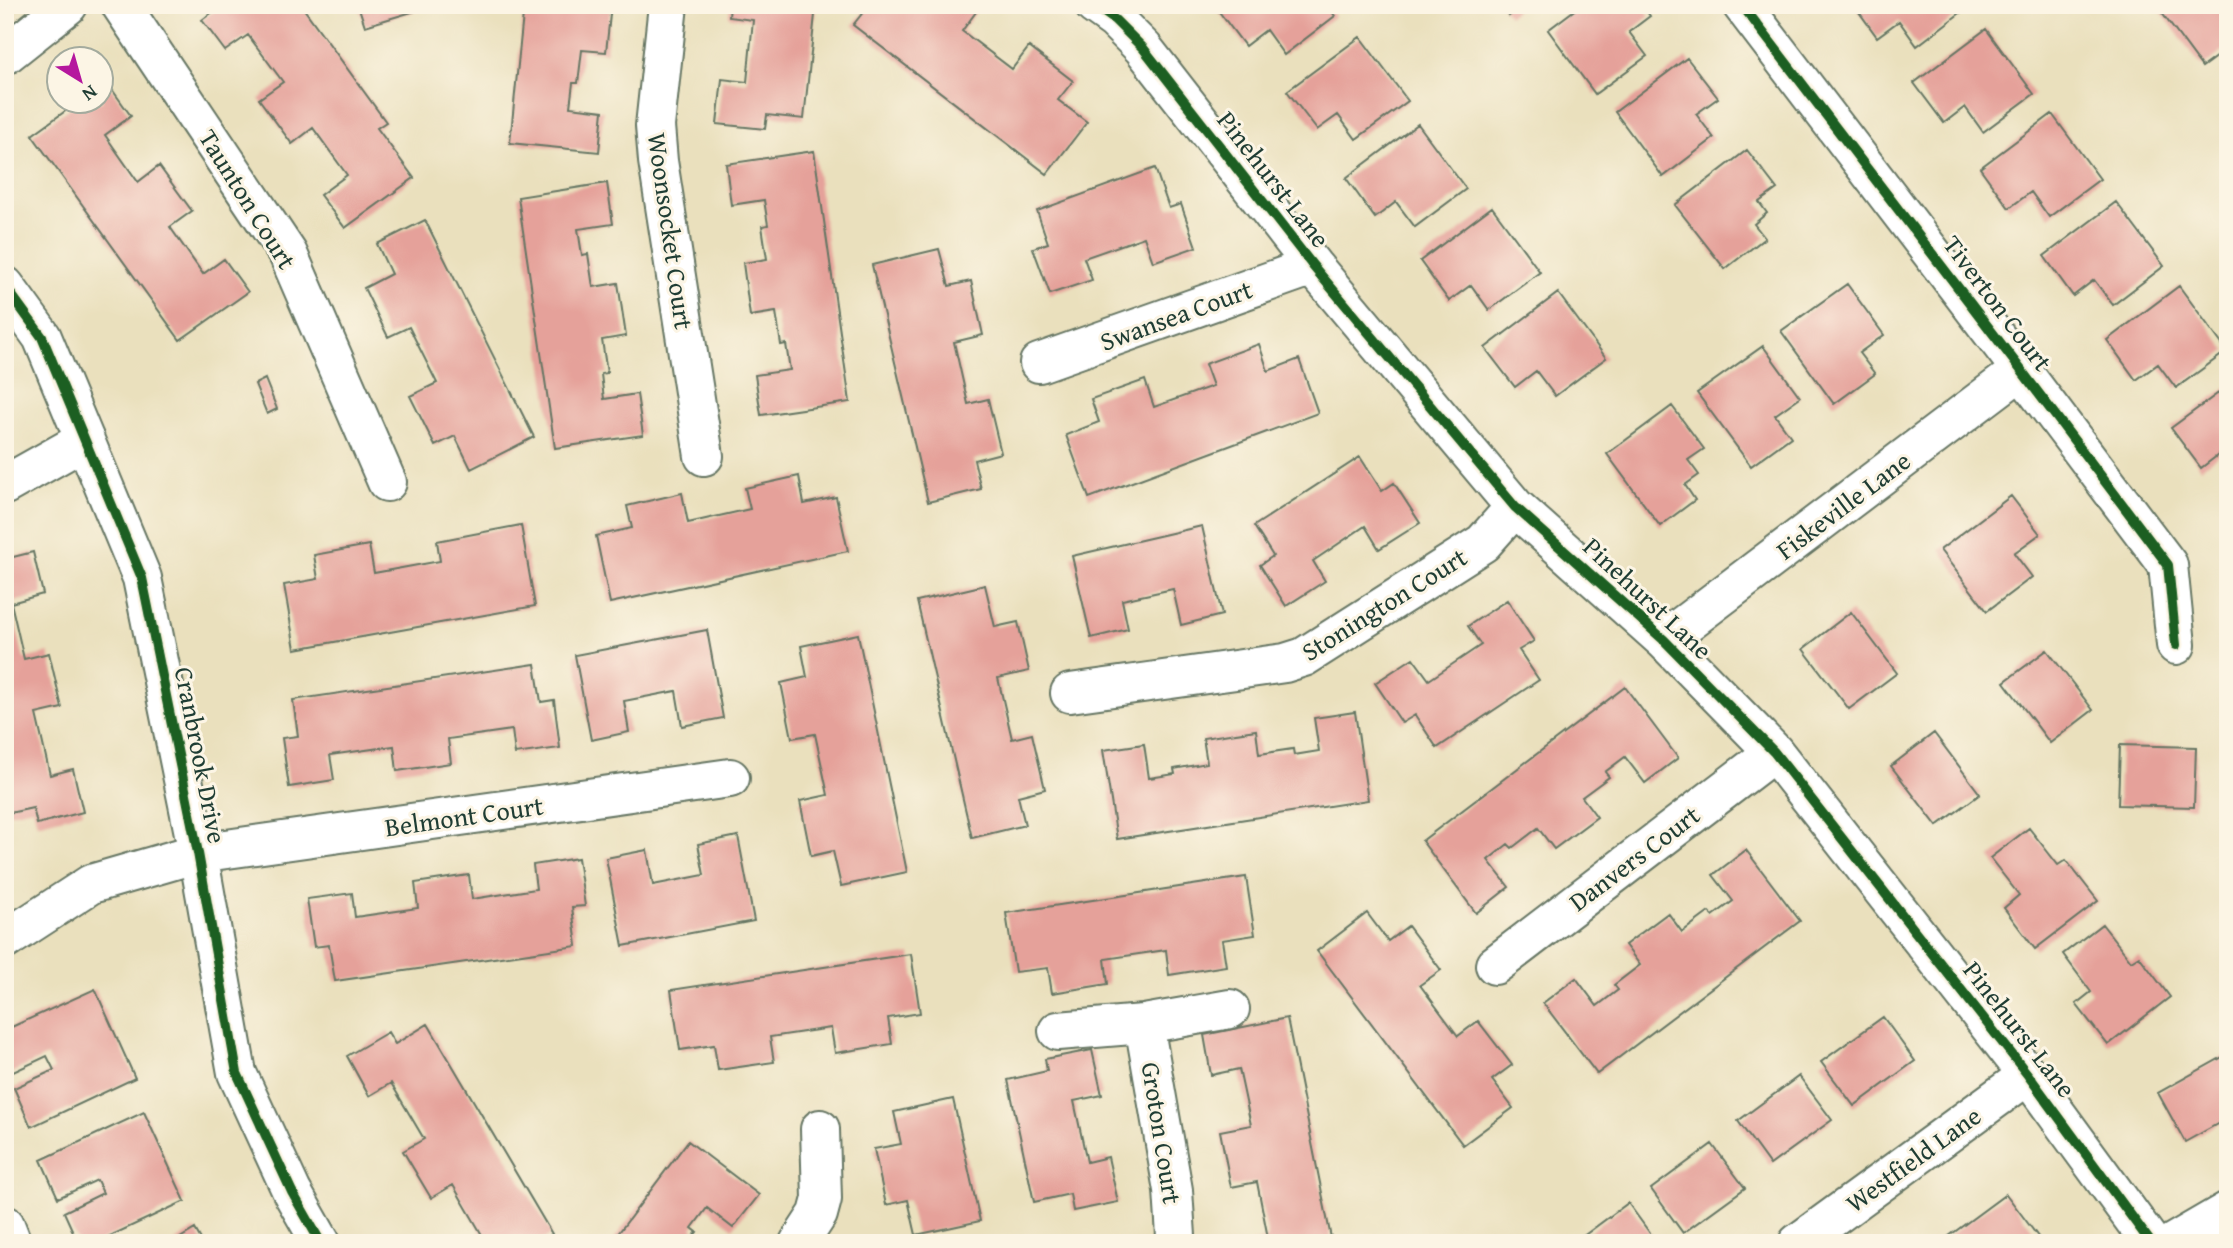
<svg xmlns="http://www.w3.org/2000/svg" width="2233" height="1248" viewBox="0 0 2233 1248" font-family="'Gentium Book Plus',serif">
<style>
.building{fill:#e5a19a}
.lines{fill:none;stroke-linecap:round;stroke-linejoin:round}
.minor-casing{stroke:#667664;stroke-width:42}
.minor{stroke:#fff;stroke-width:38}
.cycleway-casing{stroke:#fcf5e5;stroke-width:15}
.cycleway{stroke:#1b5e20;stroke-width:10}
.labels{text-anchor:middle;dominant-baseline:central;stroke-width:6;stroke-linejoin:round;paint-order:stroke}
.street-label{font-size:26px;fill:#1f3d34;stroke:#fcf5e5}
</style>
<rect width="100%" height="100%" fill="#fcf5e5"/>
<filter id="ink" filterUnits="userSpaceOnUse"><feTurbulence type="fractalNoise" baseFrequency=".0143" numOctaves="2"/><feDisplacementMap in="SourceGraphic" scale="14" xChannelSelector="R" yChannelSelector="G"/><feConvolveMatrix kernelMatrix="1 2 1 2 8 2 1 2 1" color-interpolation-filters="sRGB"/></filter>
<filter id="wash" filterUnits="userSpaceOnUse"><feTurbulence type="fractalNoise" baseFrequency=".00686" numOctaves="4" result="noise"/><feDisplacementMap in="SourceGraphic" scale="28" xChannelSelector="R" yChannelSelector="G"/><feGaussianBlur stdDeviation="1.57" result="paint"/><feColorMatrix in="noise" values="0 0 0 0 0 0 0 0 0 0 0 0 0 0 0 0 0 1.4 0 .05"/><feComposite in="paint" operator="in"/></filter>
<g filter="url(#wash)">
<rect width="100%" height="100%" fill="#eae0bd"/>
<g id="blocks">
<!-- building -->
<path class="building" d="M222,5H301L386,122L377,128L414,178L345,228L320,195L347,175L313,128L292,144L259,99L283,82L248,35L225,51L202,20Z
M358,5H432V6L365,26Z
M524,5H611L606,52L582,50L578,83H573L570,107L603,111L599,152L510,143Z
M730,5H816L804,119L767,115L765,129L717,124L722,79L747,82L753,20L729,17Z
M869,5H967L976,12L962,31L1012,69L1029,47L1073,81L1058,100L1087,122L1047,174L853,25Z
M1214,5H1327L1335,16L1284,55L1266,30L1245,46Z
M1501,5H1522L1509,16Z
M1581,5H1642L1650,16L1629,32L1647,56L1595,94L1548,30Z
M1854,5H1967L1968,7L1917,46L1899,21L1877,37Z
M2156,5H2222L2228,13V48L2202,67Z
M1986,29L2034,94L1983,132L1965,107L1944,123L1914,83Z
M1360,37L1408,101L1356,139L1338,115L1317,130L1287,91Z
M1687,58L1718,98L1696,114L1714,138L1663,177L1615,112Z
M106,81L131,116L105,135L138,182L159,166L192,211L170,227L203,274L224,259L248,292L180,340L32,135L78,102H102V85Z
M2052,114L2100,179L2049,217L2031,192L2009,208L1980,168Z
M1418,124L1466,189L1415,227L1396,202L1375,218L1346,178Z
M1747,150L1777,189L1759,202L1767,213L1754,224L1765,238L1725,269L1675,205Z
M814,151L850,402L761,415L755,375L790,370L786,344L781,345L776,312L750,316L743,263L767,259L762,226L768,225L764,200L731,205L726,164Z
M1155,168L1169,208L1181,204L1196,247L1153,262L1144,237L1084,258L1092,280L1050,294L1033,248L1048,243L1037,211Z
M607,183L613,224L578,229L582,255L588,254L593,287L618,283L626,336L602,340L607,373L601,374L604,399L637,394L643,435L555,448L518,197Z
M2116,202L2164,266L2113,305L2094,280L2073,296L2044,256Z
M1492,207L1540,272L1489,310L1471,285L1449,301L1420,261Z
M425,220L534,437L471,469L455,436L435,446L410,396L437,383L409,327L388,337L364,288L391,274L377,244Z
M939,249L949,286L971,281L983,335L954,342L968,404L988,399L1001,453L974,460L981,489L928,502L872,265Z
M1847,284L1884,335L1859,353L1875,374L1834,404L1781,331Z
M2179,286L2227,351L2176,388L2158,364L2136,380L2107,340Z
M1558,293L1606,358L1555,396L1536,371L1515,387L1485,348Z
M1259,344L1268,371L1299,359L1318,413L1089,498L1066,435L1099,422L1091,399L1145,380L1154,407L1213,386L1205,364Z
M1763,346L1800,397L1775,415L1791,437L1751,466L1697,393Z
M265,379L277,409L267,414L255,384Z
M2228,386V459L2222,452L2201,468L2171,428Z
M1672,406L1704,449L1688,460L1699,475L1685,485L1695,500L1660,526L1607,454Z
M1360,457L1382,491L1394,483L1420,523L1379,549L1365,526L1313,561L1325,581L1286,606L1260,565L1273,556L1254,526Z
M799,476L804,504L836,497L848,551L610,603L596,536L632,528L627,506L682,493L688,523L750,509L745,488Z
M2011,496L2040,534L2014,553L2032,577L1987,611L1940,550Z
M521,525L535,606L295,649L284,585L318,579L314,555L369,545L374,573L440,561L437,541Z
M1202,526L1222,615L1181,625L1173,589L1122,600L1128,629L1091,638L1072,556Z
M33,552L43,594L11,603L24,659L49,653L62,708L36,714L50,775L73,769L83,812L37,824L33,808L5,814V559Z
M985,585L995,627L1018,622L1029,671L998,678L1012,739L1032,734L1045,789L1018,796L1025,825L972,838L917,601Z
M1507,600L1534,641L1519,650L1539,680L1437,748L1415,715L1402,723L1375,683L1413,658L1429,680L1481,645L1468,626Z
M1851,612L1897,673L1849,709L1803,649Z
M707,630L723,718L682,726L676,691L624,701L629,732L591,740L575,655Z
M858,634L907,872L841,886L833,851L811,856L800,801L828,795L815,734L792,738L781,683L807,677L801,646Z
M2047,650L2093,710L2050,743L2004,682Z
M535,664L541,702L554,700L560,748L515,754L512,730L448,739L451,763L397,771L394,746L330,755L334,780L289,787L282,738L298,736L293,700Z
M1625,687L1678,758L1645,783L1625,757L1605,772L1609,777L1582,797L1597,817L1554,849L1538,828L1512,848L1508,844L1488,860L1509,887L1476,913L1422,841Z
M1355,712L1368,800L1117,839L1103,750L1144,744L1149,778L1175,774L1174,769L1207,763L1203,738L1256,730L1259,754L1293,749L1294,755L1319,751L1314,718Z
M1934,733L1980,794L1937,826L1891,766Z
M2120,745L2196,747L2194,807L2118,805Z
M2029,828L2058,865L2066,860L2098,901L2035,949L2004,908L2019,895L1990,858Z
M738,836L754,921L623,946L606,858L647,850L653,885L704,875L698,844Z
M1746,850L1800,921L1597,1074L1543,1003L1576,978L1597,1006L1618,990L1614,985L1640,965L1625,945L1668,913L1682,932L1709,912L1713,916L1733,901L1713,875Z
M578,858L585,906L572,907L577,946L335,981L329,945L314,947L307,899L352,893L355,917L418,908L415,883L469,875L472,899L536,889L533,865Z
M1246,877L1255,935L1222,940L1226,966L1169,975L1166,950L1105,959L1108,984L1052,993L1048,968L1015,972L1006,913Z
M1367,913L1388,941L1408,926L1441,970L1420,985L1458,1036L1478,1021L1512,1065L1492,1080L1513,1108L1463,1145L1317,951Z
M2102,924L2131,961L2139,956L2170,997L2108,1045L2076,1004L2091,992L2063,954Z
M911,954L920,1013L888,1018L892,1044L835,1053L831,1028L770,1037L774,1062L718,1070L714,1045L680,1050L671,990Z
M95,989L135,1078L31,1127L14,1088L54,1070L47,1056L9,1074L5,1067V1030Z
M1883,1017L1915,1061L1854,1106L1821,1062Z
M1287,1018L1332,1243H1250L1268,1238L1257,1182L1231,1187L1220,1131L1251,1125L1239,1069L1211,1075L1204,1035Z
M428,1024L552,1234L538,1243H481L485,1240L453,1185L431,1198L403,1151L424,1139L391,1083L369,1096L347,1056L388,1032L395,1044Z
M1092,1050L1102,1095L1074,1101L1087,1162L1108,1157L1118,1202L1073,1211L1070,1194L1034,1202L1008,1080L1047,1071L1045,1059Z
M2228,1054V1118L2185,1142L2158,1093Z
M1799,1076L1832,1120L1770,1165L1738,1121Z
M953,1099L980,1221L916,1235L908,1200L886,1205L874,1149L901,1144L894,1112Z
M144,1112L185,1201L95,1243H78L64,1212L103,1193L97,1180L58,1198L41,1160Z
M688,1141L759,1195L733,1228L707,1208L692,1228L697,1232L688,1243H611Z
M1712,1144L1745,1188L1683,1233L1651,1189Z
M2006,1194L2039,1238L2033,1243H1947L1945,1239Z
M1628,1203L1657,1243H1574Z
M195,1229L203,1243H172Z"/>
</g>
</g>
<g filter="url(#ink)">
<use href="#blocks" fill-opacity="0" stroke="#667664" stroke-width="2"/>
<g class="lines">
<!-- minor casing -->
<g class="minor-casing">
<path id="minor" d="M121,5L288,254L387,482
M668,5L655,126L658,161L704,456
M1094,5L1115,20L1143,48L1313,266L1515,507L1664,640L1774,752L2028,1075L2151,1243
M1742,5L2021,370L2168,565L2176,645
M5,55L68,5
M5,286L42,337L142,578L198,853L237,1073L292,1192L321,1243
M1039,363L1313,266
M5,485L85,440
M1664,640L2021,370
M1070,693L1285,663L1304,657L1483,543L1515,507
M5,940L91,884L198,853L730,778
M1495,965L1774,752
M1144,1024L1173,1190L1176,1236L1174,1243
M1058,1031L1144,1024L1230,1009
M5,1225L12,1243
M799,1243L818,1214L822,1199L820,1129
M1798,1243L2028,1075
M2173,1243L2228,1211"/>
</g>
<!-- minor -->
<use href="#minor" class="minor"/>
<!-- cycleway casing -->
<g class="cycleway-casing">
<path id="cycleway" d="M1094,5L1115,20L1143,48L1313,266L1515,507L1664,640L1774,752L2028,1075L2151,1243
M1742,5L2021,370L2168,565L2176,645
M5,286L42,337L142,578L198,853L237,1073L292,1192L321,1243"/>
</g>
<!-- cycleway -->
<use href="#cycleway" class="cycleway"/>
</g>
</g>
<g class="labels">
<!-- street labels -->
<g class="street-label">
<text transform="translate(1274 179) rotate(52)">Pinehurst Lane</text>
<text transform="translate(248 199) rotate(58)">Taunton Court</text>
<text transform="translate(671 231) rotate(82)">Woonsocket Court</text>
<text transform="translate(1998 303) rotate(53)">Tiverton Court</text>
<text transform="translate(1176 315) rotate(-20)">Swansea Court</text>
<text transform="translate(1843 505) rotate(-37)">Fiskeville Lane</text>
<text transform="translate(1648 598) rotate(43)">Pinehurst Lane</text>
<text transform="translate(1384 604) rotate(-32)">Stonington Court</text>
<text transform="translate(201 755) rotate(79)">Cranbrook Drive</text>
<text transform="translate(464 816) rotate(-8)">Belmont Court</text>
<text transform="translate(1634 858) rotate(-37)">Danvers Court</text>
<text transform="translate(2020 1029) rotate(52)">Pinehurst Lane</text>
<text transform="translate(1162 1133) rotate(81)">Groton Court</text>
<text transform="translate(1913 1159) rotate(-36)">Westfield Lane</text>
</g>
</g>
<!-- margin -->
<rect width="2233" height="1248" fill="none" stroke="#fcf5e5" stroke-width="28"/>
<!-- north arrow -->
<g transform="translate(80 80) rotate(143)"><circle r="33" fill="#fcf5e5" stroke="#a4ab9e" stroke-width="2"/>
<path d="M0-5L12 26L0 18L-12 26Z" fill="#b5179e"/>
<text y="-10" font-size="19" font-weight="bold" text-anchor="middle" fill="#1f3d34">N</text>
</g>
</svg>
